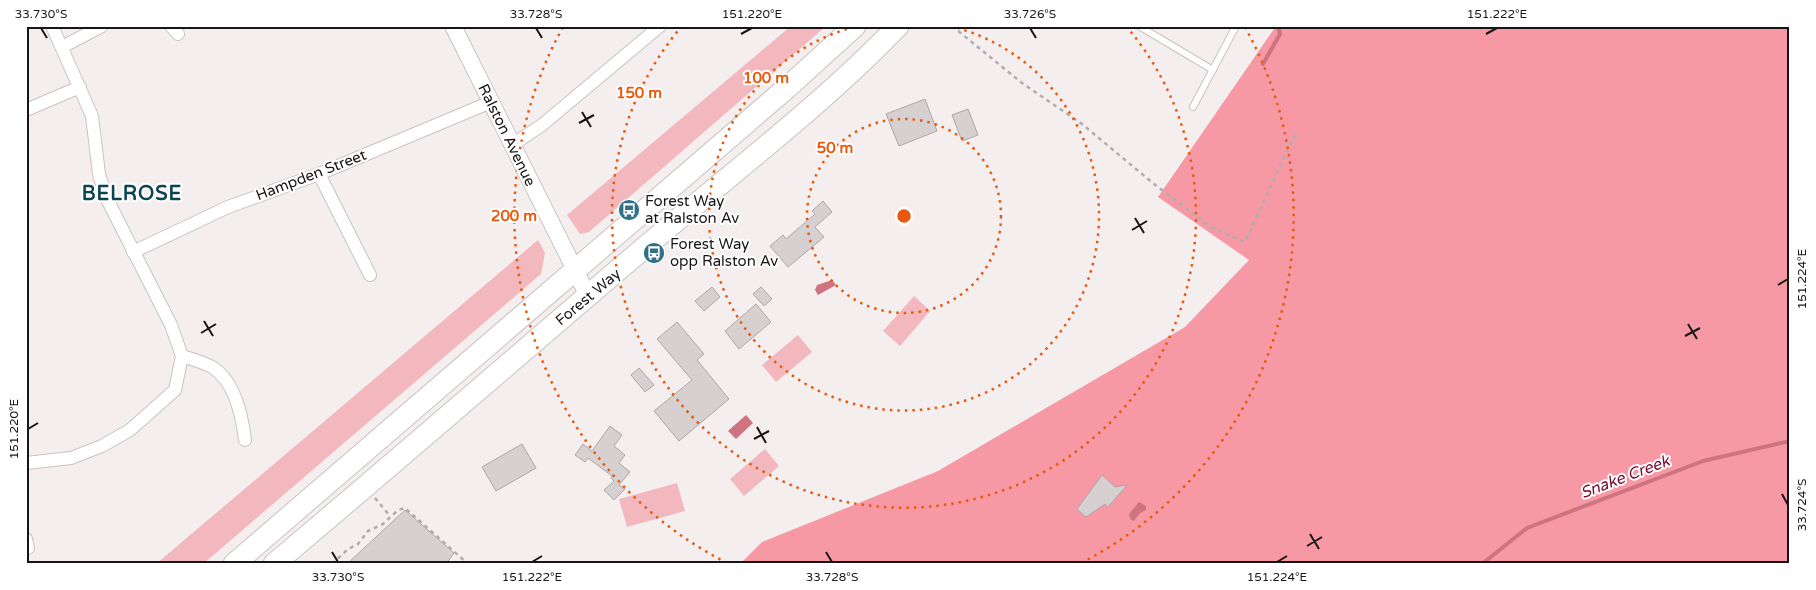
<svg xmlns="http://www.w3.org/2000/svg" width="1816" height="590" viewBox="0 0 1816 590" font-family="'Varela Round',sans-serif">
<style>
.green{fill:#f3b8be}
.forest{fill:#f699a5}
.water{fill:#cd7480}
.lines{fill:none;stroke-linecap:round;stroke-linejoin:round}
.stream{stroke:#cd7480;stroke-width:4}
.building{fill:#d6d0d0;stroke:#ada7a7}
.service-casing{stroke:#c9c3c3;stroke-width:8}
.minor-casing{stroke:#c9c3c3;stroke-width:14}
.tertiary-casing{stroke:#c9c3c3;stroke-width:18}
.primary-casing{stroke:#c9c3c3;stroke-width:23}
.path{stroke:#b2adad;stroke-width:2.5;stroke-dasharray:4 4;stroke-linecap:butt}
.service{stroke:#fff;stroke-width:6}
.minor{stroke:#fff;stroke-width:12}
.tertiary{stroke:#fff;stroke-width:16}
.primary{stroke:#fff;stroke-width:21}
.ticks{fill:none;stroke:#181516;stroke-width:2}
.ring{fill:none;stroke:#e8590c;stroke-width:2.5;stroke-dasharray:2.5 5}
.labels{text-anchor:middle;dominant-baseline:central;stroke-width:4;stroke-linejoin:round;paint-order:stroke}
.street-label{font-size:15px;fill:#181516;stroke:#fff}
.poi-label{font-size:15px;fill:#181516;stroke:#fff;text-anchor:start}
.water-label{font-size:16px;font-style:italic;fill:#7b0b2d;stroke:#fff}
.district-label{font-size:20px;font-weight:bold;letter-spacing:1px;fill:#0d4453;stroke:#fff}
.centre{fill:#e8590c;stroke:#fff;stroke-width:2.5}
.ring-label{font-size:15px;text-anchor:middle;font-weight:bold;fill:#e8590c;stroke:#fff;stroke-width:4;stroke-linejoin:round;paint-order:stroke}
.neatline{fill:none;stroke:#181516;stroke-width:2}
.ticks-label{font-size:12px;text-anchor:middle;fill:#181516}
</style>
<rect width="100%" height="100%" fill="#f4eeee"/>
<!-- green -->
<path class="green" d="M791,26H826L589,232L580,234L567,215Z
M538,240L545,253L541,274L217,552L203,564H156Z
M914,296L930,311L900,346L883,331Z
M798,335L812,352L776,382L762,365Z
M765,449L779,466L744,496L730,479Z
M677,483L685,511L627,527L619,499Z"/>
<!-- forest -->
<path class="forest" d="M1276,26H1790V564H740L762,542L938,471L1185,327L1249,260L1158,197Z"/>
<!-- water -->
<path class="water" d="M832,280L836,285L818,295L815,290L817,285Z
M746,415L753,423L736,439L728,431Z
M1139,502L1146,506V510L1140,513L1134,521L1131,520L1129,514Z"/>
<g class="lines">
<!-- stream -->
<path class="stream" d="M1263,64L1280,34L1278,26
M1482,564L1527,528L1703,461L1790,441"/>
</g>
<!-- building -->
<path class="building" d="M925,99L937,131L899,146L886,114Z
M968,109L978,135L962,141L952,115Z
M823,201L832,212L815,227L824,237L788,267L770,246L783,235L786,239L815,214L812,211Z
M712,287L720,297L704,311L695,301Z
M761,287L772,299L764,306L753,294Z
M756,304L771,322L739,349L725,331Z
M677,322L704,354L697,360L729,399L679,441L654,411L692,380L657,339Z
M639,368L654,385L645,392L631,375Z
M610,426L622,435L614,446L625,455L619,463L630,472L619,485L625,489L614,500L604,490L614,481L611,478L612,476L588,458L585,462L575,455L583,444L592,451Z
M522,444L536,468L496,491L482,467Z
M1102,475L1115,487L1127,485L1108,507L1105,504L1086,517L1077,509Z
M405,510L454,553L446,564H347Z"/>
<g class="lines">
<!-- service casing -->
<g class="service-casing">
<path id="service" d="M1139,26L1213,70
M1193,107L1236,26"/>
</g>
<!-- minor casing -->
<g class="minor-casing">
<path id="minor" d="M171,26L178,34
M62,47L102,26
M26,110L80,87
M512,145L542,125L660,26
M319,174L370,275
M133,252L228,207L319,174L491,102
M182,356C192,359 203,362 212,367C235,381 242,415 245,440
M26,463L71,458L102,446L130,430L175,390L182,356L171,325L106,197L99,174L92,116L52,26
M26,539L28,548"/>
</g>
<!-- tertiary casing -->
<g class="tertiary-casing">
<path id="tertiary" d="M453,26L588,296"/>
</g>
<!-- primary casing -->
<g class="primary-casing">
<path id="primary" d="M234,564L789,86L855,26
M274,564C405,454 534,341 664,231C743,164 826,101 898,26"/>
</g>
<!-- path -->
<path class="path" d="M952,26L1022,83L1082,124L1154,184L1211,227L1245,242L1290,144L1299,132
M375,498L390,516
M332,564L348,549L358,544L368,531L383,524L398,510L405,508L468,564"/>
<!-- service -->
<use href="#service" class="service"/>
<!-- minor -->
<use href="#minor" class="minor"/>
<!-- tertiary -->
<use href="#tertiary" class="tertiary"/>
<!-- primary -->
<use href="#primary" class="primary"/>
</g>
<!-- ticks -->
<path class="ticks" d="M41,28L47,38M536,28L542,38M1030,28L1036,38M741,34L752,28M1486,34L1497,28M582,112L591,127M579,123L594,115M1135,218L1144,233M1132,230L1147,221M1778,285L1788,279M204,321L213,336M1688,324L1697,339M201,333L216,324M1685,336L1700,328M757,427L766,443M28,429L38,423M754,439L769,431M1782,494L1788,505M1310,534L1319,549M1307,546L1322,537M332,552L338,562M826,552L832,562M532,562L542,556M1277,562L1287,556"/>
<!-- distance rings -->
<g class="ring">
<circle cx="904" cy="216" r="97"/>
<path d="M950 26A195 195 0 1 1 858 26"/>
<path d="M1126 26A292 292 0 1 1 682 26"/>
<path d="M727 563A390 390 0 0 1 563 27M1245 27A390 390 0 0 1 1081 563"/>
</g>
<!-- icons -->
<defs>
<g id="bus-disc" transform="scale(1.125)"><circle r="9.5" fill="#317185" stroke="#fff"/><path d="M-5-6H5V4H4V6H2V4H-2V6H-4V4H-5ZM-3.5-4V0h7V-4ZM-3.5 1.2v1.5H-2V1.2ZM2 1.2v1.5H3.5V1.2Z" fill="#fff"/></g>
</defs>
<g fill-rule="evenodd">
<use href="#bus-disc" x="629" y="210"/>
<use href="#bus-disc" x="654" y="253"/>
</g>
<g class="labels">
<!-- street labels -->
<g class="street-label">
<text transform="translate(507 135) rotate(64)">Ralston Avenue</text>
<text transform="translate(311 175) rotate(-21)">Hampden Street</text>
<text transform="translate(588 297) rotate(-40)">Forest Way</text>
</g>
<!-- poi labels -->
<g class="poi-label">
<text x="645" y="201">Forest Way<tspan x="645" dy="17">at Ralston Av</tspan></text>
<text x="670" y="244">Forest Way<tspan x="670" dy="17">opp Ralston Av</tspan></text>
</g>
<!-- water labels -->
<g class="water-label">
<text transform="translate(1625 477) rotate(-21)">Snake Creek</text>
</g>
<!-- district labels -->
<g class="district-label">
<text x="132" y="194">BELROSE</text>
</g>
</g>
<circle cx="904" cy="216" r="8" class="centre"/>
<g class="ring-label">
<text x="766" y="83">100 m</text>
<text x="639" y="98">150 m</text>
<text x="835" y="153">50 m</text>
<text x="514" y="221">200 m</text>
</g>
<!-- border -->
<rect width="1816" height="590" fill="none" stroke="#ffffff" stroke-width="55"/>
<rect x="28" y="28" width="1760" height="534" class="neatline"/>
<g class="ticks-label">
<text x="41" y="18">33.730°S</text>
<text x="536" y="18">33.728°S</text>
<text x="752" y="18">151.220°E</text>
<text x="1030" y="18">33.726°S</text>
<text x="1497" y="18">151.222°E</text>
<text transform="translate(1802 279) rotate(-90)" y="4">151.224°E</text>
<text transform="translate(14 429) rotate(-90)" y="4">151.220°E</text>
<text transform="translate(1802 505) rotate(-90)" y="4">33.724°S</text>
<text x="338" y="581">33.730°S</text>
<text x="532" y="581">151.222°E</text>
<text x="832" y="581">33.728°S</text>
<text x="1277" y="581">151.224°E</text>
</g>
</svg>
